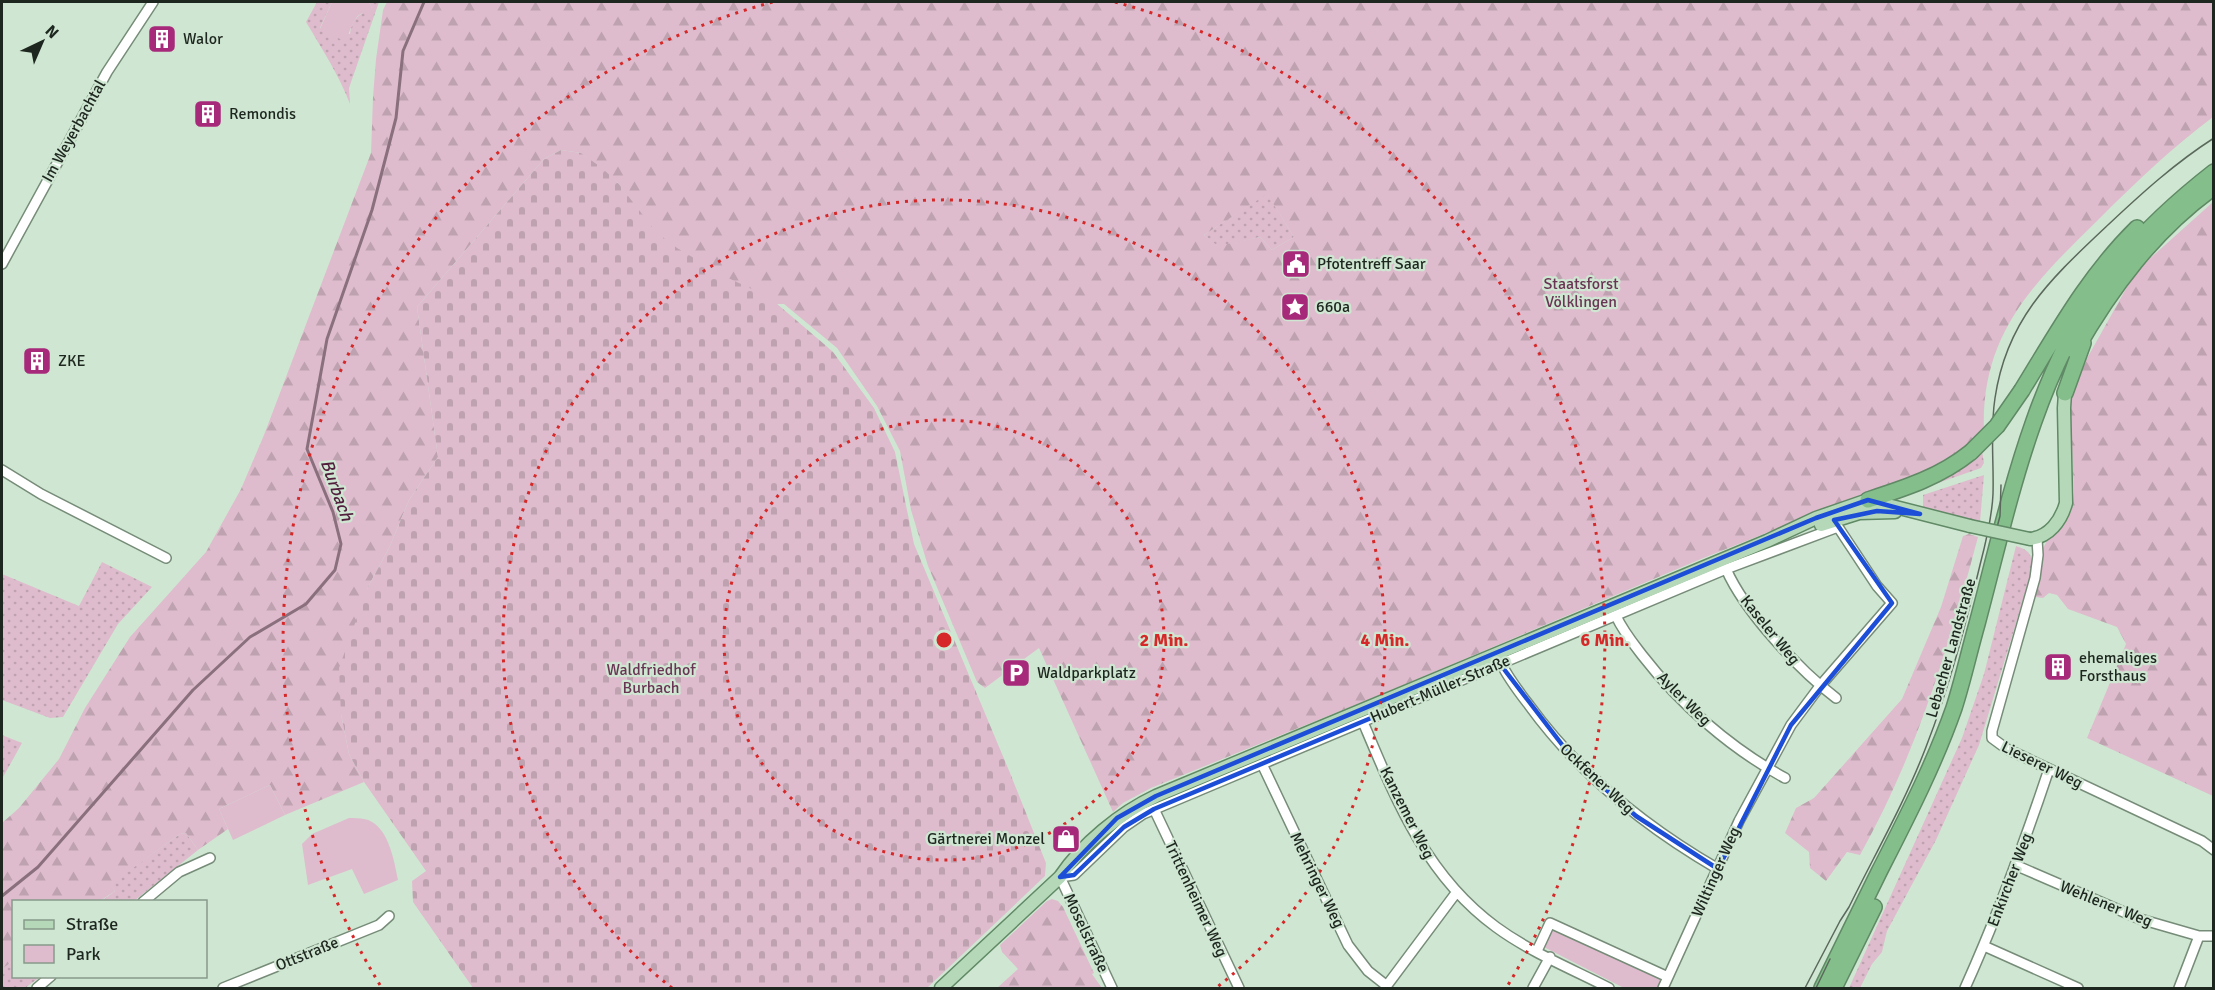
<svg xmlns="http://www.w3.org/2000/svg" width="2215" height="990" viewBox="0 0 2215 990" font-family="Signika,sans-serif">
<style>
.grass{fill:url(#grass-dots)}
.forest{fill:url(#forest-firs);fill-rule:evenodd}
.cemetery{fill:url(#cemetery-stones)}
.park{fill:#debccd}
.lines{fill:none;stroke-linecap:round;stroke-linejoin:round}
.stream{stroke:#89707c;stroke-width:3}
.minor-casing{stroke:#768c78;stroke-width:12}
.major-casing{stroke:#608965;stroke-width:15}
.highway-casing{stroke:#608965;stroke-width:18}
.minor{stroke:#fff;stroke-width:9}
.major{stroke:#b5d8b9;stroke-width:12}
.highway{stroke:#83be8b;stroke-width:15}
.tram{stroke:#5b695c;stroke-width:1.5}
.major-bridge-casing{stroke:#608965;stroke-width:15;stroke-linecap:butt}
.highway-bridge-casing{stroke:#608965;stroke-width:18;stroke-linecap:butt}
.major-bridge{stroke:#b5d8b9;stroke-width:12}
.highway-bridge{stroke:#83be8b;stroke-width:15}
.marked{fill:none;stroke:#1d4ed8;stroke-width:4.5;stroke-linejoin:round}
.ring{fill:none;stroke:#d62828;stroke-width:3;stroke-dasharray:3 6}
.labels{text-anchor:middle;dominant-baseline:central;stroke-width:4.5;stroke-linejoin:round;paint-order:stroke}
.poi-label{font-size:16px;fill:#1e271f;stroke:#cfe7d2;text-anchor:start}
.street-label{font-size:16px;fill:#1e271f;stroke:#cfe7d2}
.park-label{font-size:16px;fill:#6a3554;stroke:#cfe7d2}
.water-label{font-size:18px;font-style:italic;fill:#531f3e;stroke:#cfe7d2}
.centre{fill:#d62828;stroke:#cfe7d2;stroke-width:3}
.ring-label{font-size:18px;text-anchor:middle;font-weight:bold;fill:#d62828;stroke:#cfe7d2;stroke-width:4.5;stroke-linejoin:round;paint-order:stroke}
</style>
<defs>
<pattern id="grass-dots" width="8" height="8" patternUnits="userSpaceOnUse" patternTransform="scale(1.5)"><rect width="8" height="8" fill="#debccd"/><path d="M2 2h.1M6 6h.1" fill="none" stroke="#bea2b0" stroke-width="1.8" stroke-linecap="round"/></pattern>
<pattern id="forest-firs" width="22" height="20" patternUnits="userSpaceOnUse" patternTransform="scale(1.5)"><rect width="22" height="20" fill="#debccd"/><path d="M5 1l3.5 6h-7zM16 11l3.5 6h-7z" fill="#bea2b0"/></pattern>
<pattern id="cemetery-stones" width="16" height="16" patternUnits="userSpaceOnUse" patternTransform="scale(1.5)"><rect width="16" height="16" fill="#debccd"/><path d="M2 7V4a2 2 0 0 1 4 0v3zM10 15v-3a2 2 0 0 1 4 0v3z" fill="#bea2b0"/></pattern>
</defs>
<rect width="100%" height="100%" fill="#cfe7d2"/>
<!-- grass -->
<path class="grass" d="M317,2H332L320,28L350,34C352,18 359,15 372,8L369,2H379L349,88L350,104C339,75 322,49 306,22Z
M1267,193L1294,237L1272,250L1260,237L1218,247L1204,235Z
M1982,451L1984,463L1981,468L1921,489Z
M1984,475L1980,522L1926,509L1923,506V495Z
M2016,546C2035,552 2032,559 2030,577L1979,745L1936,840L1887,931L1882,952L1872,964L1860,988H1849L1962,738L1984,674Z
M102,562L152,587L118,624L63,717L50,718L2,700V574L79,606Z
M2,735L22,743L2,779Z
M186,833L198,850L134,901L100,902L115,891L110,884L180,834Z
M13,961L14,976L40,977L25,988H2V969Z"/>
<!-- forest -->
<path class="forest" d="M387,2H2213V117C2173,147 2137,181 2101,217C2036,281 1980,332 1984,432L1969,446L1921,476L1854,498L1701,559L1377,696L1151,788L1123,803L1113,812L1039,648L985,688L977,682L928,566L911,510L900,451L877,406L837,348L784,304H774L682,271L618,183L581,153L561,150L544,159L417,307L438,457L409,500L390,546L368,587L341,714L349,754L364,782L285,815L270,785L219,809L228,829L198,850L186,833L180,834L111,884L115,891L100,901L14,902L13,961L2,969V823L19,808L59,759L85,708L130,637L206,552L241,489L264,435L371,153L373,97L376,59L383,10ZM1267,194L1294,237L1272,250L1260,237L1218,246L1204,235Z
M2213,202V796L2087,738L2126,644L2117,627L2068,609L2057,595L2049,593L2043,598L2035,597L2043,548L2047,541L2063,527L2072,509L2074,493L2070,404L2081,369L2136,271Z
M1969,534L1978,537C1949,647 1916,755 1860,855L1847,852L1826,881L1810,868L1809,852L1785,833L1796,808L1814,798L1902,699L1941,607L1963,536Z
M1052,899L1058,901L1063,907L1094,973L1092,974L1102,988H997L1018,969L1002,952L1000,945L1047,901Z"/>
<!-- cemetery -->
<path class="cemetery" d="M561,150L581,153L602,168L618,183L656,232L677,248L726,277L769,297L824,344L833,352L874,408L895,452L914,544L1010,773L1046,863L1045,876L927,988H473L413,902L412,881L426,871L364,782L349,754L341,714L339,668L368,587L390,546L409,500L438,457L417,307L544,159Z"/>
<!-- park -->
<path class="park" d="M332,2H369L372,8L370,13C352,10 353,31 344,41L320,29Z
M270,785L285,815L233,840L219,809Z
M349,818C354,818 360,818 364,819C388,823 394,860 398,880L364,894L352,869L308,885L302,844L312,834Z
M1550,923L1662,974L1658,988H1624L1540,945Z"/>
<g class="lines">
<!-- stream -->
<path class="stream" d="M2,896L38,867L193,690L250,637L306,604L335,570L341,544L333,512L307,449L327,339L372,210L396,118L403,51L424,2"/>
<!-- minor casing -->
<g class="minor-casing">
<path id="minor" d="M2,264L107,72L153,2
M2,470L41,494L166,558
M2037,539L2038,555L2035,578L1992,731V738L2007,749L2202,841L2214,850
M1726,569C1745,612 1799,670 1836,698
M1616,616C1623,631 1632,642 1642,655C1680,704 1730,748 1785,778
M1501,663C1508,678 1519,692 1529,705C1579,774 1644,826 1718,869
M1363,722C1396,800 1426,876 1496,927C1530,952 1572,969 1609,988
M1262,764L1348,945L1368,971L1387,986
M1154,809L1239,988
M2015,865L2140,919L2199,936
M143,902L179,872L210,858
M1984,946L2078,988
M1537,951L1550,923L1668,977
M37,988L51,976
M223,988L379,925L389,916
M1112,988L1060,877L1074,875L1124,827L1143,814L1726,569L1838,527L1877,586L1892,603L1820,686L1791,725L1739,821L1663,988
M1385,988L1456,893
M1533,988L1550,957
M1965,988C1997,917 2024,844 2049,769
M2179,988L2199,936H2214"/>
</g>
<!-- major casing -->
<g class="major-casing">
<path id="major" d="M1821,525L1859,513L1895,512
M2030,539C2049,537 2061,521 2066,503L2064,408L2065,393
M941,988L1060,877C1082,844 1120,813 1156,796L1767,541L1816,518L1868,500L1970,526"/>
</g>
<!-- highway casing -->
<g class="highway-casing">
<path id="highway" d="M2075,351C2111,288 2154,230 2214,187
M2022,390C2057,333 2089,275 2137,228
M2065,393L2083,343
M1868,500C1905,488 1940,477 1971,452
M1822,988C1841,950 1860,911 1879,872C1906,819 1934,765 1954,708C1963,680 1969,652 1977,624C2008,508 2032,383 2103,283C2134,240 2173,204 2214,172
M1834,988L1874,907"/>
</g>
<!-- minor -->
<use href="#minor" class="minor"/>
<!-- major -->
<use href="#major" class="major"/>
<!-- highway -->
<use href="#highway" class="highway"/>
<!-- tram -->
<path class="tram" d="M1995,535L2000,516L2001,485
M1805,988L1840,921L1849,907C1875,854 1905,802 1926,747C1949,688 1965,627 1980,565C1986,542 1992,517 1993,494C1994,462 1990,430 1995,398C2007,317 2053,277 2109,224C2142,193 2175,163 2214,138
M1816,988L1830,959"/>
<!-- major-bridge casing -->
<g class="major-bridge-casing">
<path id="major-bridge" d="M1970,526L2030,539"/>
</g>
<!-- highway-bridge casing -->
<g class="highway-bridge-casing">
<path id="highway-bridge" d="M1971,452L1997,426L2022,390"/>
</g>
<!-- major-bridge -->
<use href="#major-bridge" class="major-bridge"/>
<!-- highway-bridge -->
<use href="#highway-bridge" class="highway-bridge"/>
</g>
<!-- marked area -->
<path class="marked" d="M1868,500L1920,514L1877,511L1834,520L1892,603L1791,725L1718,869L1636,816L1577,764L1500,664L1154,809L1124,827L1074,875L1060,877L1117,818L1156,796L1816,518Z"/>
<!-- distance rings -->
<g class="ring">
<circle cx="944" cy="640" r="220"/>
<path d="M672 988A441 441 0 1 1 1216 988"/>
<path d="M380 985A661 661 0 0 1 773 2M1115 2A661 661 0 0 1 1508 985"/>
</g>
<!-- icons -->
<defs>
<g id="building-square" transform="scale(1.5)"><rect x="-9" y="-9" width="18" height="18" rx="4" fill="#a7297a" stroke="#cfe7d2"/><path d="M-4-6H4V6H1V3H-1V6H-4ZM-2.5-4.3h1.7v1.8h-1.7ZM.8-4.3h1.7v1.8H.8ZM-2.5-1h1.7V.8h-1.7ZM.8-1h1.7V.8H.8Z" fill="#fff"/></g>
<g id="civic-square" transform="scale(1.5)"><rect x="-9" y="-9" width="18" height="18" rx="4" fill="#a7297a" stroke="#cfe7d2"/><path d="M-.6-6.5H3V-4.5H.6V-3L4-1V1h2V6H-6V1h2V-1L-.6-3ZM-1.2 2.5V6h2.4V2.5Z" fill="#fff"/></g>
<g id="sight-square" transform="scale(1.5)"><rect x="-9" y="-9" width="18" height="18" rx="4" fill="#a7297a" stroke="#cfe7d2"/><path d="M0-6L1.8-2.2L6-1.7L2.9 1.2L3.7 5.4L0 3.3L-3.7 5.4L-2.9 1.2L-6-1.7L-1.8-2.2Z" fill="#fff"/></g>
<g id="parking-square" transform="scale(1.5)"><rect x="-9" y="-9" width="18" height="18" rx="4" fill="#a7297a" stroke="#cfe7d2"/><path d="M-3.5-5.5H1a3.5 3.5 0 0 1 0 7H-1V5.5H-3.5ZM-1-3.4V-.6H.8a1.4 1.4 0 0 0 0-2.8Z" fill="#fff"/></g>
<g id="shop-square" transform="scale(1.5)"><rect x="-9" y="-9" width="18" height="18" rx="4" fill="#a7297a" stroke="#cfe7d2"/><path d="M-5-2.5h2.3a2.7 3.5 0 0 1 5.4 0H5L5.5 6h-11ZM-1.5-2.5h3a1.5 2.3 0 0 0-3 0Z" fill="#fff"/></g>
</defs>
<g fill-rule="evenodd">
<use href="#building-square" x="162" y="39"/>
<use href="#building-square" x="208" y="114"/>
<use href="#civic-square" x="1296" y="264"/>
<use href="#sight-square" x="1295" y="307"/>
<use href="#building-square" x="37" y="361"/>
<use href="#building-square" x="2058" y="667"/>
<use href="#parking-square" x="1016" y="673"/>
<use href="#shop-square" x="1066" y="839"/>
</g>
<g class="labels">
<!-- poi labels -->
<g class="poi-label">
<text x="183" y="39">Walor</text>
<text x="229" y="114">Remondis</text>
<text x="1317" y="264">Pfotentreff Saar</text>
<text x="1316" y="307">660a</text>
<text x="58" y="361">ZKE</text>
<text x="2079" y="658">ehemaliges<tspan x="2079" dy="18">Forsthaus</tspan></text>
<text x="1037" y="673">Waldparkplatz</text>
<text x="1045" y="839" text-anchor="end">Gärtnerei Monzel</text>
</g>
<!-- street labels -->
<g class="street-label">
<text transform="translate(74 131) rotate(-61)">Im Weyerbachtal</text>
<text transform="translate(1770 630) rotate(51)">Kaseler Weg</text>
<text transform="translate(1951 648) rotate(-74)">Lebacher Landstraße</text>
<text transform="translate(1440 689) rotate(-23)">Hubert-Müller-Straße</text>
<text transform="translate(1684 699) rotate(45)">Ayler Weg</text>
<text transform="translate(2042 765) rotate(26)">Lieserer Weg</text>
<text transform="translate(1597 779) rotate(43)">Ockfener Weg</text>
<text transform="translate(1407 813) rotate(63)">Kanzemer Weg</text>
<text transform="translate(1716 872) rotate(-66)">Wiltinger Weg</text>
<text transform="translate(1317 880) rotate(64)">Mehringer Weg</text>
<text transform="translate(2010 880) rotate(-69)">Enkircher Weg</text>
<text transform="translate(1196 899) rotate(65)">Trittenheimer Weg</text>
<text transform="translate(2106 904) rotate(22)">Wehlener Weg</text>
<text transform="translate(1086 933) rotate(65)">Moselstraße</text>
<text transform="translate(307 954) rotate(-22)">Ottstraße</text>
</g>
<!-- park labels -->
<g class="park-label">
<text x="1581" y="284">Staatsforst<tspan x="1581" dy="18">Völklingen</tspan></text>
<text x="651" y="670">Waldfriedhof<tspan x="651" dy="18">Burbach</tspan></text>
</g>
<!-- water labels -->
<g class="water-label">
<text transform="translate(337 490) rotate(70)">Burbach</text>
</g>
</g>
<circle cx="944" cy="640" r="9" class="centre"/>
<g class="ring-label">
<text x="1164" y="646">2 Min.</text>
<text x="1385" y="646">4 Min.</text>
<text x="1605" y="646">6 Min.</text>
</g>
<!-- border -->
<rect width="2215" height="990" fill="none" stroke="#1e271f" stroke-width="6"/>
<!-- legend -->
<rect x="12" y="900" width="195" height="78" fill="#cfe7d2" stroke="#889a8a" stroke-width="1.5"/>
<rect x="24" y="920" width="30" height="9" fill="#b5d8b9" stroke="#889a8a" stroke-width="1.5"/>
<text x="66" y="930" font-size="18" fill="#1e271f">Straße</text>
<rect x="24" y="945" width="30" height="18" fill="#debccd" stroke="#889a8a" stroke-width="1.5"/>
<text x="66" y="960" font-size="18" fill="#1e271f">Park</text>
<!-- north arrow -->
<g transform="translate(42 42) rotate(44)" stroke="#cfe7d2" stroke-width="4.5" paint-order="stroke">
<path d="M0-4.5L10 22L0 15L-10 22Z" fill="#1e271f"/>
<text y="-9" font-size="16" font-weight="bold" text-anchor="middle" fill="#1e271f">N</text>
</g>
</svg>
